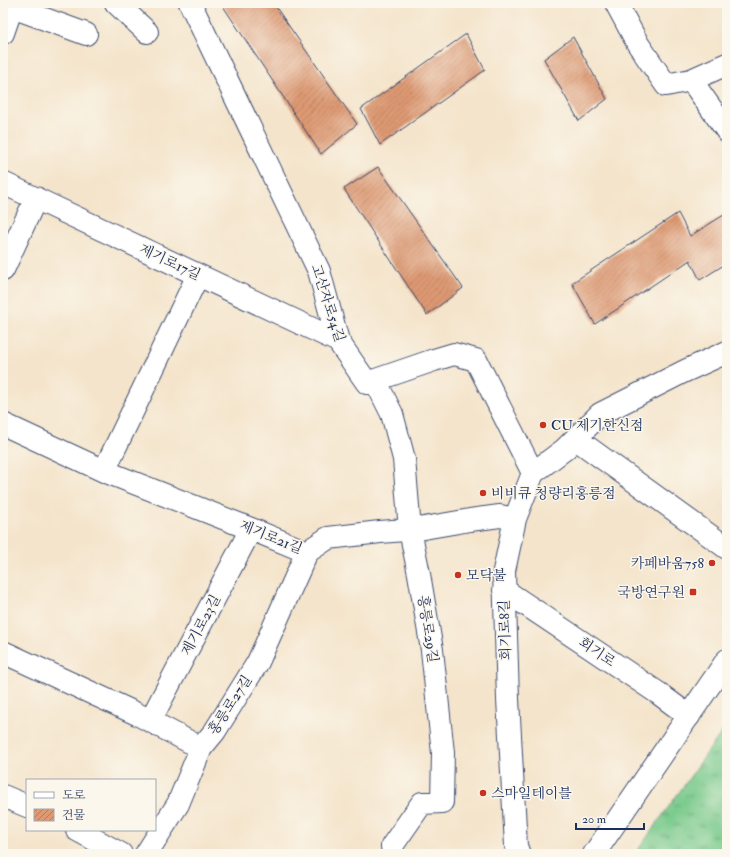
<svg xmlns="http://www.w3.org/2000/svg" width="730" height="857" viewBox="0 0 730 857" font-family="'IM FELL Double Pica','Noto Serif KR',serif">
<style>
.grass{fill:url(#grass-tufts);stroke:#497c74}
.building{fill:url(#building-hatch)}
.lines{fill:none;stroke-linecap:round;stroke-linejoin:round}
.minor-casing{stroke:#3c4a6e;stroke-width:24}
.major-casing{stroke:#3c4a6e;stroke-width:24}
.minor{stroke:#fff;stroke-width:22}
.major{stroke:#fff;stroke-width:22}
.poi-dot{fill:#c8321e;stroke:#fbf7ec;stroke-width:1.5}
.labels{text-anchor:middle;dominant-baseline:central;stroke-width:3;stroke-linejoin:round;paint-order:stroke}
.street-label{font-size:14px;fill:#1b2f5e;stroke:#fbf7ec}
.poi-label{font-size:14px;fill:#1b2f5e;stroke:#fbf7ec;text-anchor:start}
</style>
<defs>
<pattern id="grass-tufts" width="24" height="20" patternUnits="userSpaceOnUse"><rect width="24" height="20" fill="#77c98a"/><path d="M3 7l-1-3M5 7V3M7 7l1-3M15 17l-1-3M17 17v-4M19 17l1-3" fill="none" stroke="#61a474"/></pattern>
<pattern id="building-hatch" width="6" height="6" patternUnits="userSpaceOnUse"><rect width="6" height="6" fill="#de9972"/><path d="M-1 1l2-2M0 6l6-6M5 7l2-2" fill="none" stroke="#b37d61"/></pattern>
</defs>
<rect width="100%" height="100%" fill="#fbf7ec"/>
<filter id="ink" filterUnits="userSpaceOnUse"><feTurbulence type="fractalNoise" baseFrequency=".025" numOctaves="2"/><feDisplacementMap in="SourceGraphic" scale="8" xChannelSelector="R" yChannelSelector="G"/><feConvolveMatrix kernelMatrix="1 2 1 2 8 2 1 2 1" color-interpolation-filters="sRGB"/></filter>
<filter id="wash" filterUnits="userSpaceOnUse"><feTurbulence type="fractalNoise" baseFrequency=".012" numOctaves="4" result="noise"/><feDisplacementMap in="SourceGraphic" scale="16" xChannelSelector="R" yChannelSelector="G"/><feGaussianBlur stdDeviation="0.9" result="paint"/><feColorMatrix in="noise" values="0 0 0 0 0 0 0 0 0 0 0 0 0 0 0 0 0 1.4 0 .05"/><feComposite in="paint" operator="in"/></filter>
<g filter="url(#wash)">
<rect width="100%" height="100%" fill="#f4e4cb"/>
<!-- grass -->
<path class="grass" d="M727,725V854H635Z"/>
<g id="blocks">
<!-- building -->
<path class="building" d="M221,3H273L357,124L321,154Z
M466,34L485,70L380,145L361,109Z
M573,37L607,99L579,121L544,59Z
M378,167L463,288L427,315L344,189Z
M678,213L690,236L727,213V263L700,280L690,260L595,324L572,283Z"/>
</g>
</g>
<g filter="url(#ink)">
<use href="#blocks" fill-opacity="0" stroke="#3c4a6e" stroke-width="1"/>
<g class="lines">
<!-- minor casing -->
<g class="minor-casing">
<path id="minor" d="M116,3L147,32
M190,3L319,271L338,341L367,383L434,360L454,354L476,360L533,473
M616,3L638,44L666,85L691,80L727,64
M3,33L12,7L86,34
M691,80L727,131
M3,183L338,341
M3,270L36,198
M375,380L392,414L404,459L410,530L419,574L432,650L443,753L442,802L422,803L392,846L393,854
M3,424L104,471L251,529L307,552
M576,439L727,548
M104,471L198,275
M307,552L328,538L380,532L418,529L470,520L500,516L515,519
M504,590L658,693L689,716
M3,652L137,714L201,748
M150,721L251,529
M146,854L178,804L201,748L215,731L258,662L307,552
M519,854L516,846L508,699L504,571L515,519L533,473L565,449L600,414L685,371L727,352"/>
</g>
<!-- major casing -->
<g class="major-casing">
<path id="major" d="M3,796L27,806
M77,830L121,854
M594,854L727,660"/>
</g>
<!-- minor -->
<use href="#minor" class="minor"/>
<!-- major -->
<use href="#major" class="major"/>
</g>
</g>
<!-- markers -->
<g class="poi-dot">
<circle cx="543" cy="425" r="4"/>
<circle cx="483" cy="493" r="4"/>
<circle cx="712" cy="563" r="4"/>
<circle cx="458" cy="575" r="4"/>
<rect x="689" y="588" width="8" height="8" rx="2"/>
<circle cx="483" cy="793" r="4"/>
</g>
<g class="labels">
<!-- street labels -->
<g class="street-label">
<text transform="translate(170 262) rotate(25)">제기로17길</text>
<text transform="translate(328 303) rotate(72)">고산자로54길</text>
<text transform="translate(271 537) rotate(22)">제기로21길</text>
<text transform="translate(201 625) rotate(-62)">제기로23길</text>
<text transform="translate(428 629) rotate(81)">홍릉로29길</text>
<text transform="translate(505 630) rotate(-92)">회기로8길</text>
<text transform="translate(597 652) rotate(34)">회기로</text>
<text transform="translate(230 705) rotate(-57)">홍릉로27길</text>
</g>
<!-- poi labels -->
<g class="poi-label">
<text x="551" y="425">CU 제기한신점</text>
<text x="491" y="493">비비큐 청량리홍릉점</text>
<text x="704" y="563" text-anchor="end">카페바움758</text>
<text x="466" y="575">모닥불</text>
<text x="685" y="592" text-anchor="end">국방연구원</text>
<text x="491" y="793">스마일테이블</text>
</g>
</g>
<!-- margin -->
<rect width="730" height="857" fill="none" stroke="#fbf7ec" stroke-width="16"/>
<!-- legend -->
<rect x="26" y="779" width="130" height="52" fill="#fbf7ec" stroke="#a1a7b3"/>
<rect x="34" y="792" width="20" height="6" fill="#ffffff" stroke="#a1a7b3"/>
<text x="62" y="799" font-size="12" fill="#1b2f5e">도로</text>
<rect x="34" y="809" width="20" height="12" fill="url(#building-hatch)" stroke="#a1a7b3"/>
<text x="62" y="819" font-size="12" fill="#1b2f5e">건물</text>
<!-- scale -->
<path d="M576 823v6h68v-6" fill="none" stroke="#1b2f5e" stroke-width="2"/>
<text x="582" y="823" font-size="12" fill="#1b2f5e" stroke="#fbf7ec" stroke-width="3" paint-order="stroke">20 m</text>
</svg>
